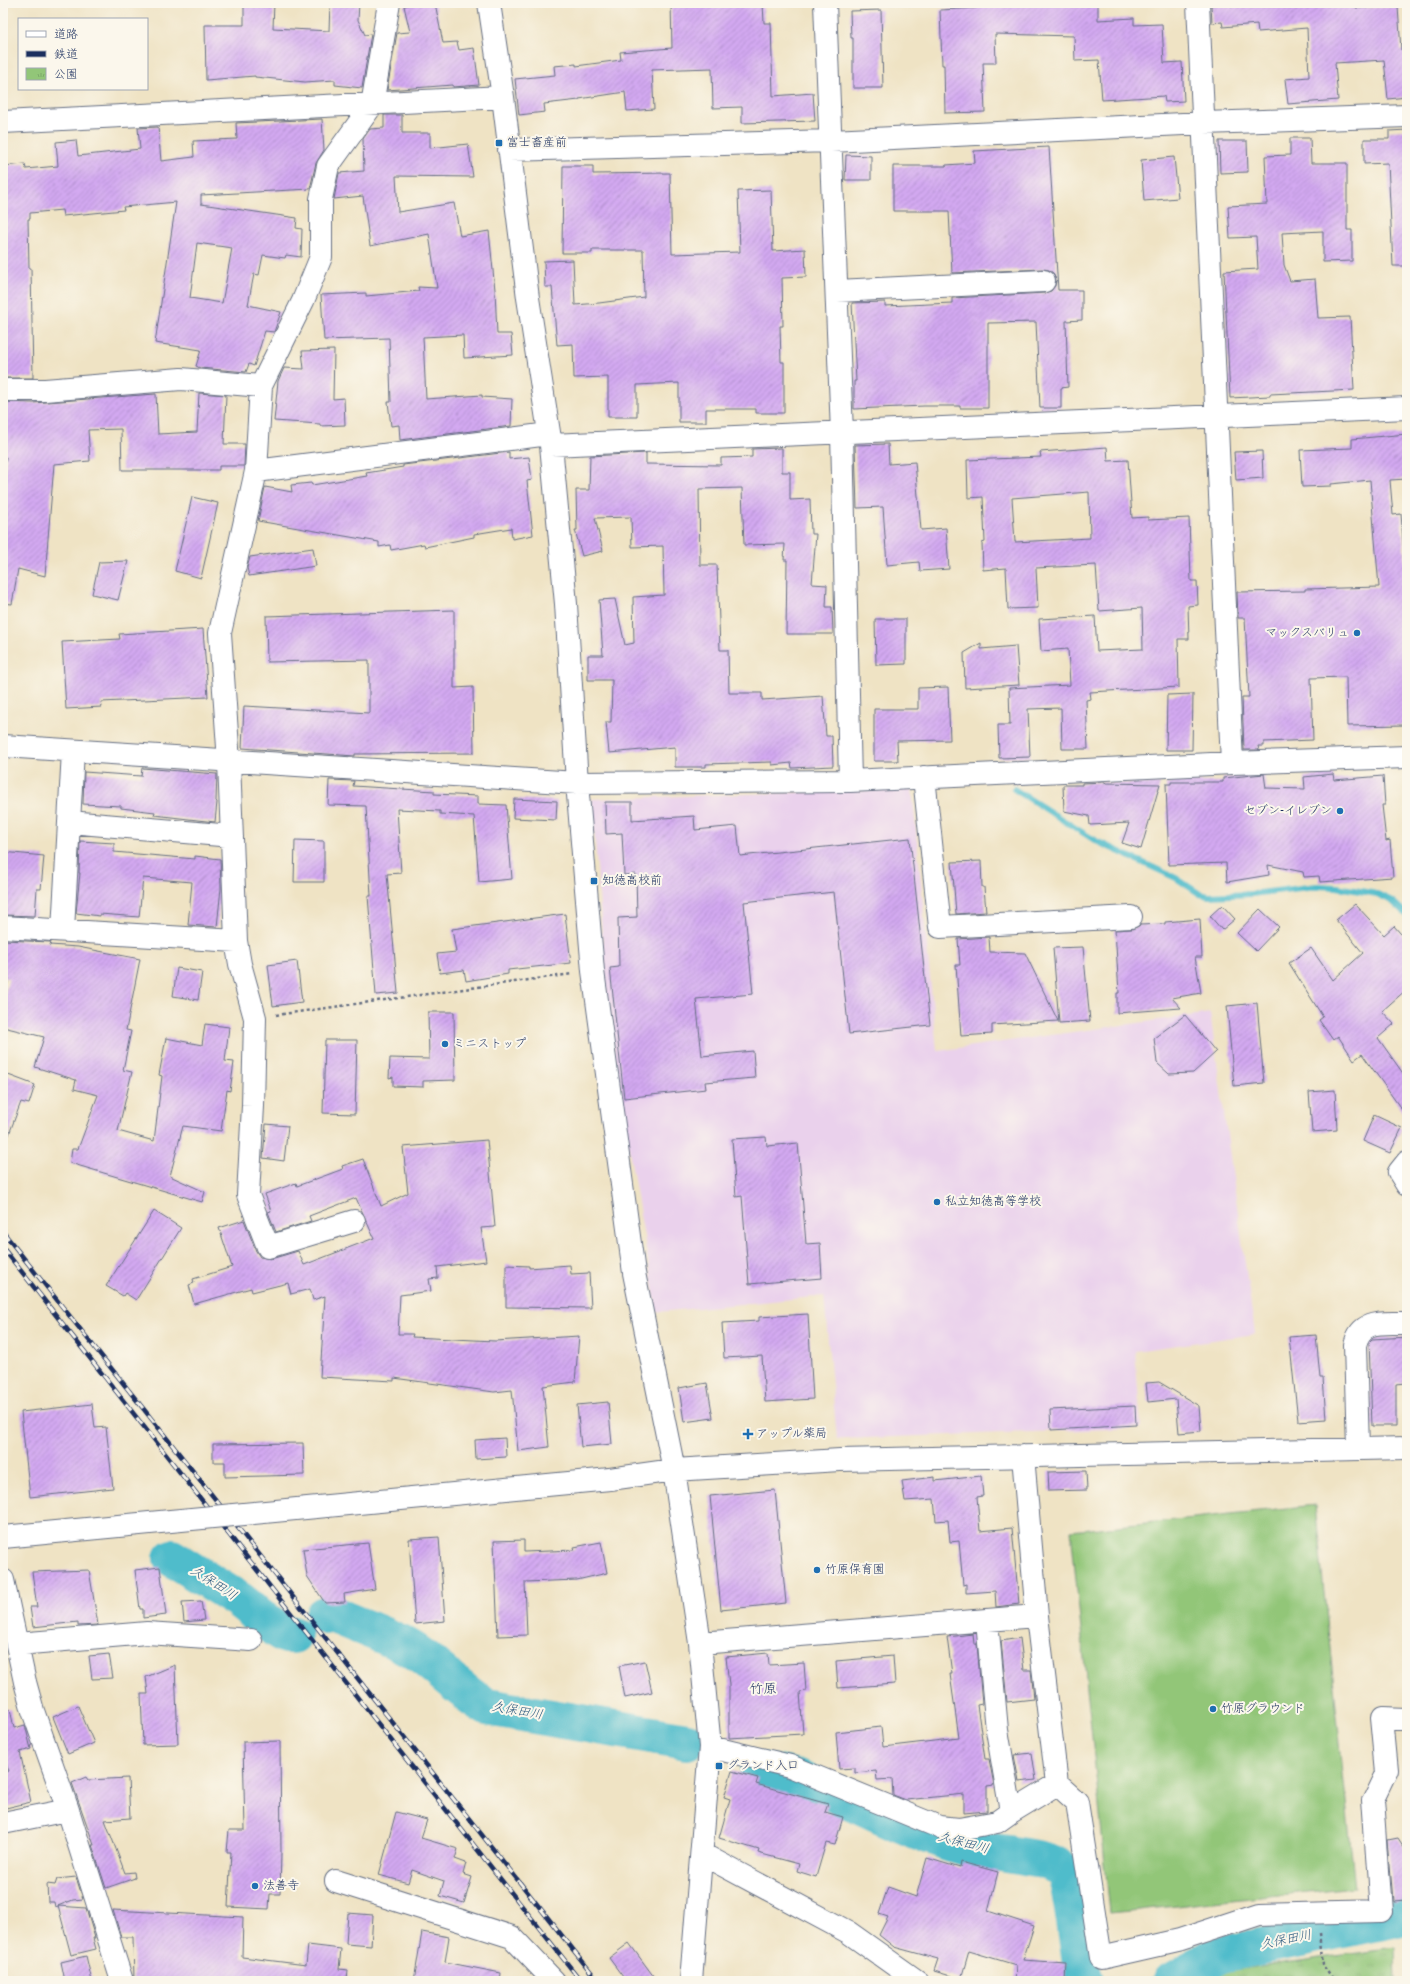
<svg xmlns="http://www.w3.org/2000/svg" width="1410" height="1984" viewBox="0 0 1410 1984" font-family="Dekko,'Klee One',sans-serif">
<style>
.built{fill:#ead1ec}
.park{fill:url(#park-tufts);stroke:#567a6b}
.pitch{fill:#92c678;stroke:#567a6b}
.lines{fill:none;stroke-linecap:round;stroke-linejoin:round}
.stream{stroke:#50bccb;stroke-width:6}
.river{stroke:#50bccb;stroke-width:38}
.building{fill:url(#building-hatch);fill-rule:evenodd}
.minor-casing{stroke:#656e82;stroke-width:24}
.path{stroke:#656e82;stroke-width:2.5;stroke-dasharray:3 3;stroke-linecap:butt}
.minor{stroke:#fff;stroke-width:22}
.rail-casing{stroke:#1b2f5e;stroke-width:4.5}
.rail{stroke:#fbf7ec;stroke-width:3;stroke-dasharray:9;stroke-linecap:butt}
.minor-bridge-casing{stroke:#656e82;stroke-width:24;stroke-linecap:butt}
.minor-bridge{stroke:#fff;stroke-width:22}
.poi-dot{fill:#1f6fb2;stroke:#fbf7ec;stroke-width:1.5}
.labels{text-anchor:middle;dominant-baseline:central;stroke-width:4;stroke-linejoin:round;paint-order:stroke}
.poi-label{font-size:12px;fill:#1b2f5e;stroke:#fbf7ec;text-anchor:start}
.water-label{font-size:13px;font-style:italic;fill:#2b597f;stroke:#fbf7ec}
.quarter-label{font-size:14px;fill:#1b2f5e;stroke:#fbf7ec}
</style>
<defs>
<pattern id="park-tufts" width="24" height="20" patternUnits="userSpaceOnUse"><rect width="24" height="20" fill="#92c678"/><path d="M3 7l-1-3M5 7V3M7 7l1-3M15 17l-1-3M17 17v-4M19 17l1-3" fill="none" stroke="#7daa6a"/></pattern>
<pattern id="building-hatch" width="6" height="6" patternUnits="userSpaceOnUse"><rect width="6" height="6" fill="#d3a9f1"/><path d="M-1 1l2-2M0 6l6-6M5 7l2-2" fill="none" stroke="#aa8ac6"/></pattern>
</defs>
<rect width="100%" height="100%" fill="#fbf7ec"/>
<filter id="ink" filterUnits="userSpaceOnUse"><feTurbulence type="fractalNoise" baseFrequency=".025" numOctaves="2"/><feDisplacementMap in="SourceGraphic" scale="8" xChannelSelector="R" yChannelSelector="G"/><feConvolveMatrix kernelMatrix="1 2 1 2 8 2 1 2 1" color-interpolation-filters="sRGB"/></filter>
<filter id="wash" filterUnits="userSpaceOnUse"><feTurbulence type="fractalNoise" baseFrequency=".012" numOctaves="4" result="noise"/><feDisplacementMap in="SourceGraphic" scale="16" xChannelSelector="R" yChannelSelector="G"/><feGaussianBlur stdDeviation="0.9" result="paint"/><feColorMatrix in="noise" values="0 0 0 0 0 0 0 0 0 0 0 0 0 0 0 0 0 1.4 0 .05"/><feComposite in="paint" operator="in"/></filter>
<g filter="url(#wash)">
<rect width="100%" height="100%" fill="#efe3c4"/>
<!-- built -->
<path class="built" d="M912,789L937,1051L1210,1013L1255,1334L1135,1351L1141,1428L837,1439L824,1296L657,1312L622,1109L606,987L592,799Z"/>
<!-- park -->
<path class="park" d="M1395,1948L1396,1981H1200L1209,1973Z"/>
<!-- pitch -->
<path class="pitch" d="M1315,1505L1355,1887L1110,1913L1071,1531Z"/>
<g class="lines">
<!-- stream -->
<path class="stream" d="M1014,789L1096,841L1176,878L1200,894L1209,896L1251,894L1317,886L1337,887L1377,894L1392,901L1407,915"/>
<!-- river -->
<path class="river" d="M172,1558L239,1600L277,1630L285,1635H293
M324,1615L331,1614L341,1618C363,1628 391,1637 411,1649C438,1666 459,1691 487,1707L687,1741
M759,1771C770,1773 782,1774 792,1777C851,1797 903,1830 964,1847C983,1852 1053,1857 1063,1870C1071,1880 1079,1953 1082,1971L1085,1981
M1172,1981L1222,1954L1407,1916"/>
</g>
<g id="blocks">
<!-- building -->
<path class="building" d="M244,3H274L273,28L329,31L330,3H359L358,20L365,35L371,34L362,88L335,85V80L305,82L255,77V76L206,80L205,25H244Z
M415,3H435L443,43L457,42L459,50L474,48L479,85L453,87V85L387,90L397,33L410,32L404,6Z
M671,3H763L764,23H771L773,96L813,93L815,121L742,123V107L713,108L712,68L652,70L654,109L627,111L625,92L579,99V100L544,104L545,112L519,115L515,79L555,75L554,66L576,64V66L621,60L620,52L672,48Z
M977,3H1098V20L1134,18V25L1162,24L1164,63L1182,62L1184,101L1165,102L1164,96L1102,100L1099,60L1075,61L1074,36L995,34L996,63H983L985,112L945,113L944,65H942L940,10L977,8Z
M1231,3V6L1269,3H1356V8L1398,7L1401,50L1407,49V97L1388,99L1384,60L1335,63L1338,100L1288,104L1285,79L1309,77L1307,28L1258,32L1257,24L1223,27L1222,22L1212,23L1211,5Z
M881,10L883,88H853V38H851L850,11Z
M384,115H402V133H430V148L468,144L473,177L396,176L398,212L454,203L460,236L489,231L495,290L497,334H511L513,355L464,358L463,335L423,337L426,399L482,395V397L512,399L511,426L400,440L399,425L391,426L388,402H391L389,338L324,340L321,295L366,293V296L419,291L418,287L437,288L429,234L370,246L363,196L334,199L339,173L364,171L363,139L370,129L384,128Z
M322,119L324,150L316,163L310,189L201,195V204L297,218L296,228L302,229L301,257L286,255L285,258L263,255L259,275L254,274L248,305L281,312L274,332L265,331L254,366L249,364L246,372L200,368L196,366L201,350L155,343L176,202L123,207L124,210L63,216L62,210L30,213V219H28L29,268H31L33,378H3V166L25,164L26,169L58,166L56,142L76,140L78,156L140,149L138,128L158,127L161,161L194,157L193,141L237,139L236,123ZM197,243L232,248L222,303L190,298Z
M1407,130V266H1393L1388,163L1364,164V139H1389V131Z
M1290,138H1310L1311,163H1347V230H1352V261L1323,262V231L1282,233L1284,265L1290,281L1315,279L1318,318L1350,317L1354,390L1270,394V396L1230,398L1224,271L1258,269L1256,237L1230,238L1228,206L1267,204L1265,156L1290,155Z
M1219,141H1247L1248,172L1220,173Z
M1049,147L1058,290H1082V320L1066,321L1068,387L1061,388V408H1040L1036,322L988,323V408H960V406H924L854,409V381H856L852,303L885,302V306L952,303V298L1045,293L1051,291L1055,286L1056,281L1054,274L1049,270L1043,269L952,273L949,211H893V166H946V165L975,163L974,151Z
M846,155L871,156V180H845Z
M1174,157L1178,198L1144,201L1141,160Z
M563,166H593V174L670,173L672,254L740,252L738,191L771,190L773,251L805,249L806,277L782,278L783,326H780L781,362H784V413H756V409H706V422H679V383L637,385V417H608V377L574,378L573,344L557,345L552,287H545L544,261L573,260L575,305L599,303L644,297L643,250H592V253H562Z
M334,350L333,399L344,398L345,425L320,426V424L274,421L278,381L284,368L304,369L302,351Z
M199,393L226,395L224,444H245L244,466H219V470H122L121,429L88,430L90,461L54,464L45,576L18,569L12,604L3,603V494L6,457H3V402L33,403L156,394L158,434L197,432Z
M1407,434V479L1390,480L1393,515L1401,514L1407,591V725L1347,726L1346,677L1311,678L1313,740L1264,742V746H1258L1259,750H1244L1242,697H1249L1245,618H1238L1237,592L1305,591V589L1379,587L1370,480L1331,484V486L1302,487L1300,450L1352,448V439Z
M888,444L889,464L915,462L921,530L946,528L949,569L920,571L919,562L887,565L883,507L857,508L855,445Z
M1107,447L1108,461L1128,460L1132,518L1148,517V520L1189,518L1191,581H1197L1198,605L1188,606L1189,639H1178L1179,687L1090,692L1091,699L1086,700L1088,749H1062L1061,708L1028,709L1030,757L999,758L998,725H1010L1009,688L1070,685L1068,649L1041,651L1039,619L1095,616L1097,651L1143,649L1142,608L1099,611L1096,565L1036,568L1038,608L1008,609L1006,568L983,570L982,543L985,542L983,497L968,498L967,460L1041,457L1040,452ZM1089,492L1090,538L1015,542L1012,498Z
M782,448V472H790V500L810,499L811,534H816L812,584L827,585L826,607H832L833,634H786L787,560H784L785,544L744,545L742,488L699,489L700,565H717L720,650H728L729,693H762V700L823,696L826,736H832L833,766L792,768L791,763L772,765V762L706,764V767H675V747L609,753L606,722H611L612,680H588V655H603L599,600L615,599L625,645L634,643L633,597L664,595L663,546L632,547L631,517L595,518L603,551L582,556L575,530H577L576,490H589L590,456L646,453V464L721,465V458L752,457V449Z
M1262,451L1263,478L1236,480L1234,452Z
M509,452V459L529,457L532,480L527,481L533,535L512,539L511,528L474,534V537L425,547L424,544L391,550L390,545L379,547V542L258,521L265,487L292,492L291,485L311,483L312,485L367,476L366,473L403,467V465Z
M192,497L218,503L201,578L175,571Z
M313,548L316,566L249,576L247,568L250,557Z
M128,561L118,600L92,594L99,562Z
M454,610V688L473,687L474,753L355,754V756L242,748L244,706L369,713V660L267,662L266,616Z
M875,619H906V664L876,665Z
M203,629L208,697L101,702L102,707L66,709L62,642L120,639L119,634Z
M981,643V649L1016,646L1019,685L965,688L964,653Z
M948,687L950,740L897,741L898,761H874V709H918V688Z
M1193,694L1192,750H1166L1167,695Z
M142,768L217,774L216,801L217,802L215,822L154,815L155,812L121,808V806L83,804L84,772L141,776Z
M1264,774L1266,788L1305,789L1304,777L1333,774L1334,780L1383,776L1385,805H1382L1386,841L1390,840L1393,877L1320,882L1319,876L1304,877L1303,872L1268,865L1269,875L1227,882L1226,863L1169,865L1166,784H1171V782H1223V778Z
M329,780L354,781L353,786L434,791V794L478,796V804L506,805L512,879L479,882L474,816L440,814V811L397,809L401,873L387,874L398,993L376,995L368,896H371L366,806L328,805Z
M1105,782L1106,783L1160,784L1141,849L1122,843L1129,823L1090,825L1089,816L1064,811L1063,785H1082V783Z
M514,799L557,801L556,820L513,818Z
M605,802H632V820L694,816L695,830L737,826L740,856L910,838L930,1025L849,1034L834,892L744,902L753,994L696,999L702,1056L753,1051L755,1078L705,1082L706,1089L624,1098L610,968L619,967L618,918L637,917L636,874L624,875L622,833L606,834Z
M295,840L324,841V882H294Z
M80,841L114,843V852L195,859V856L220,859L221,888L217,927L188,925L192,882L143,878L139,917L100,914V916L76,913L80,873H79Z
M3,852L44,856L41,889H37L35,916L3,915Z
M981,861L982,887H984L986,912L956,914L952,862Z
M1355,904L1384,935L1394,926L1407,941V989L1382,1011L1394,1024L1378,1038L1407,1079V1117L1362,1054L1354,1060L1338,1036L1333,1040L1319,1020L1323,1017L1289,963L1311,948L1333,980L1363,953L1336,920Z
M1222,905L1235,919L1222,930L1210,916Z
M1260,909L1279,927L1256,951L1237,933Z
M565,914L571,963L508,970V974L466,981L464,970L440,973L437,954L456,952L452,929Z
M1200,919L1202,957H1195L1201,993L1172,998L1181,1008L1117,1013V993H1119L1115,930L1132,929L1140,925L1165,924V922Z
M989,937L990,952L1025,953L1058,1021L992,1025V1034L961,1036L956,965H960L958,939Z
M3,940L51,942L50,945L78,947L140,959L126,1030L131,1031L123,1070L132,1072L118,1131L154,1141L162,1076L159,1075L166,1038L202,1045L205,1024L229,1027L225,1061L234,1062L230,1091L227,1090L221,1131L183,1126L170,1176L205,1192L202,1202L70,1163L72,1149H78L98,1095L74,1089L76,1080L35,1067L44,1037L3,1027V1001L9,978H3Z
M1083,947L1090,1021L1059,1023L1053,948Z
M297,961L302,1002L273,1006L268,965Z
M177,968L202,972L198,1000L173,996Z
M1257,1003L1264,1083L1234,1086L1227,1006Z
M428,1012H454L455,1080L423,1081V1087L393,1086V1077L389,1078L390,1058L429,1059Z
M1185,1015L1216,1052L1193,1073L1169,1074L1157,1063L1154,1038Z
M325,1040H357L355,1114L323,1113Z
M3,1073L35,1085L29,1104L21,1102L5,1145H3Z
M1335,1090L1337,1130L1312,1132L1309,1092Z
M1374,1115L1402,1128L1390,1153L1363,1141Z
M266,1124L288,1126L284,1161L263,1158Z
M766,1137L767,1146L798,1143L806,1244L820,1243L822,1278L749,1284L742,1196L736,1197L732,1139Z
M487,1140L495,1227L481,1228L486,1261L437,1267L438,1278L429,1279L431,1291L400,1295L398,1334H413L412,1337L495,1341L579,1336L575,1382L543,1386L549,1447L518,1451L512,1390L494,1392L394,1378V1381L320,1377L325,1296L313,1300L310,1289L291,1294L288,1283L252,1292L251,1288L194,1304L189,1285L194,1283L193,1279L232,1267L219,1228L244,1220L256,1251L260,1257L271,1259L298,1251L304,1265L374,1238L356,1198L309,1216L311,1221L276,1232L268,1212L271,1211L265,1194L296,1183L297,1186L343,1169L342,1166L363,1159L381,1206L408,1193L403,1147Z
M154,1211L181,1228L136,1300L125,1293L123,1296L106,1286Z
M506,1265L529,1266V1268L570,1265L571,1274L589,1273L591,1308L506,1307Z
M808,1314L813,1399L765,1402L762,1356L724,1358L722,1323L759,1321V1317Z
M1316,1335L1320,1378H1323L1326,1419L1298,1421L1289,1337Z
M1407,1337V1383L1396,1384V1426H1372L1369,1342L1372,1339Z
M1159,1382L1199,1406L1201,1431L1179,1433L1176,1399L1148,1402L1146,1383Z
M707,1383L713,1418L684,1422L679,1388Z
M608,1402L612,1444L581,1447L577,1405Z
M92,1404L95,1428L106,1427L113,1488L30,1497L21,1412Z
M1135,1406L1136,1425L1051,1430L1050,1410Z
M505,1438L506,1457L476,1459L475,1440Z
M303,1443L304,1475L225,1477V1462H213V1444Z
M1086,1471L1087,1490L1049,1491L1048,1472Z
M981,1476L983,1496L977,1497L980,1531L1012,1528L1019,1604L996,1607L995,1591L966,1593V1584L963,1585L959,1541L950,1542L948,1520L936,1521L934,1499L905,1501L902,1481L935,1477V1481Z
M775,1490L786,1603L721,1610L710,1496Z
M439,1537L445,1621L415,1624L409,1539Z
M524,1540V1552L575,1550L574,1547L601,1542L607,1573L577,1580L525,1582L527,1635L498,1636L494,1541Z
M368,1543L375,1589L344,1594L345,1602L325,1603L307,1576L303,1549Z
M160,1567L166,1615L143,1618V1609H140L135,1570Z
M89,1570L98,1625L78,1626V1622L33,1627L30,1607H37L32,1572Z
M201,1601L204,1620L184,1622L182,1602Z
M973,1634L974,1644H977L982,1704L977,1705L985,1759H989L994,1785L987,1786V1811L964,1813V1794L906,1800L893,1795L892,1779L877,1780L876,1771L855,1773V1768L839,1769L836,1732L881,1727L883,1747L959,1738L950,1674H952L947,1637Z
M1020,1638L1024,1670H1031L1034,1699L1007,1702L1001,1641Z
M768,1653L769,1665L804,1663L806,1691L800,1692L803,1734L729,1738V1685L726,1657Z
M109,1654L113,1678L92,1679L89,1656Z
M893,1656L895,1684L838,1688L836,1661Z
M645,1661L652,1692L625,1698L619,1666Z
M175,1665L178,1744L143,1745L141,1694H148L146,1677Z
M78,1706L94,1743L68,1754L53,1717Z
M10,1709L14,1728L25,1725L31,1749L20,1752L31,1802L6,1808L3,1796V1773L9,1771L3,1757V1710Z
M280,1741L281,1853L280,1894H270L269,1909L228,1907L231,1852H227L229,1830H245L243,1742Z
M1032,1753L1036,1780L1019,1782L1014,1755Z
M732,1771L758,1778L756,1784L828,1804L825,1812L843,1817L835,1845L826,1843L816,1877L797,1871L799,1864L758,1853L759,1850L719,1838L730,1799L724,1797Z
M86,1777L88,1780L128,1778L130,1818L105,1820L125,1873L134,1872L135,1878L106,1888L92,1845H94L72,1783Z
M396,1812L427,1820L421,1838L458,1849L455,1859L466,1863L463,1874L472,1877L464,1903L440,1896L444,1881L412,1870L408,1883L379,1875Z
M1398,1838L1407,1852V1900L1393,1901L1388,1840Z
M927,1858L960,1868L961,1862L998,1872L988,1911L1034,1926L1023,1960L1066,1963L1065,1981H1015L1016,1965L969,1951L961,1979L934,1971L938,1959L894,1947L879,1935L888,1917L879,1914L888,1887L916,1897Z
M76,1877L83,1899L73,1900L55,1907L54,1902H48L47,1884L55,1885L57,1879Z
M58,1906L86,1908L95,1938H93L96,1949L71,1955Z
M113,1910L243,1917L242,1957L306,1965L308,1945L341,1949L339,1969L348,1970L347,1981H134L133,1937H121Z
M348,1913L373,1915L371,1946L346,1944Z
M422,1932L449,1937L445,1962L501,1973L500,1981H414Z
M629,1943L657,1981H626L609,1958Z
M86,1956L92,1981H65L61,1962Z"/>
</g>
</g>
<g filter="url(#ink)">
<use href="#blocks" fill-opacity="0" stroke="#656e82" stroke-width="1"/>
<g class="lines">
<!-- minor casing -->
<g class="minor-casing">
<path id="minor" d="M489,3L503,97L528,298L551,445L566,604L577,783L593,971L634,1273L674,1470L700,1643L710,1747L691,1981
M825,3L842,433L850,781
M1198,3L1232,763
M3,122L503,97
M509,150L831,141L1204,123L1407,116
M837,291L1044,281
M3,390H45L181,379L261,386
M551,445L1407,408
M256,471L549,434
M3,746L577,783L850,781L1232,763L1407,757
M924,777L940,927L1131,917
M69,822L232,836
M3,927L236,941
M63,930L73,751
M1407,1162L1399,1172L1407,1185
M354,1221L268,1247L248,1195L253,1106L255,1018L240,964L236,941L229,762L220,633L256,471L261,386L303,301L321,257V199L328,166L372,105L389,3
M1358,1448L1355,1345C1361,1318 1384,1324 1407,1323
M610,1479L674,1470L840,1460L1407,1448
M3,1580L25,1682L33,1711L68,1810L122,1981
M700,1643L1037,1616L1023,1456
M18,1644L147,1633L251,1640
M710,1747L790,1766L939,1827L959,1829L997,1822L1011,1812L997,1730L987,1621
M1057,1784L1077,1802L1101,1958L1180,1940L1259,1914L1381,1911L1373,1800L1387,1771L1382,1719L1407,1720
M1011,1812L1057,1784L1037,1616
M3,1823L68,1810
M702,1854L848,1932L917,1981
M336,1881L512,1937L554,1981"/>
</g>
<!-- path -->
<path class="path" d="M276,1015L572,974
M1320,1933L1324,1965L1335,1981"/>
<!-- minor -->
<use href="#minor" class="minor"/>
<!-- rail casing -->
<g class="rail-casing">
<path id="rail" d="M3,1232L598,1981
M3,1248L581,1981"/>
</g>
<!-- rail -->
<use href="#rail" class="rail"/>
<!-- minor-bridge casing -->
<g class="minor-bridge-casing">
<path id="minor-bridge" d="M3,1537L610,1479"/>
</g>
<!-- minor-bridge -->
<use href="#minor-bridge" class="minor-bridge"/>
</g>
</g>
<!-- markers -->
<g class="poi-dot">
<rect x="495" y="139" width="8" height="8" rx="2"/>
<circle cx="1357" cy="633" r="4"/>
<circle cx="1340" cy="811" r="4"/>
<rect x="590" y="877" width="8" height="8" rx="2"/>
<circle cx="445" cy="1044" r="4"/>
<circle cx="937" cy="1202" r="4"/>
<path d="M746 1428h4v4h4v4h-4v4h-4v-4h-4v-4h4z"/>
<circle cx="817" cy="1570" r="4"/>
<circle cx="1213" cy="1709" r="4"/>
<rect x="715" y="1762" width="8" height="8" rx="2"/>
<circle cx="255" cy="1886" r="4"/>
</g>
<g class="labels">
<!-- poi labels -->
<g class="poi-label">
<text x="507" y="143">富士畜産前</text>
<text x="1349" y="633" text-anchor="end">マックスバリュ</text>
<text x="1332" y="811" text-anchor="end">セブン-イレブン</text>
<text x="602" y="881">知徳高校前</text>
<text x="453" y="1044">ミニストップ</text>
<text x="945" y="1202">私立知徳高等学校</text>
<text x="756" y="1434">アップル薬局</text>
<text x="825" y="1570">竹原保育園</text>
<text x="1221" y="1709">竹原グラウンド</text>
<text x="727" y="1766">グランド入口</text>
<text x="263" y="1886">法善寺</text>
</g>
<!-- water labels -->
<g class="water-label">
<text transform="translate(213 1584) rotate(33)">久保田川</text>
<text transform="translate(517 1712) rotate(10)">久保田川</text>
<text transform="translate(963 1844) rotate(15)">久保田川</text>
<text transform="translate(1286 1941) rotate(-11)">久保田川</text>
</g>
<!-- quarter labels -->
<g class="quarter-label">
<text x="763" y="1690">竹原</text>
</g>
</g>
<!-- margin -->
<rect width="1410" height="1984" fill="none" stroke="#fbf7ec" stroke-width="16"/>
<!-- legend -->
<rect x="18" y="18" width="130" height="72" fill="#fbf7ec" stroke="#a1a7b3"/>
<rect x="26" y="31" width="20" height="6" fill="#ffffff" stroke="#a1a7b3"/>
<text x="54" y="38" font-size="12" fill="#1b2f5e">道路</text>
<rect x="26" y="51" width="20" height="6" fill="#1b2f5e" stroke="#a1a7b3"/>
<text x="54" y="58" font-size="12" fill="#1b2f5e">鉄道</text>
<rect x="26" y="68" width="20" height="12" fill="url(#park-tufts)" stroke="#a1a7b3"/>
<text x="54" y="78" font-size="12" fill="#1b2f5e">公園</text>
</svg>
